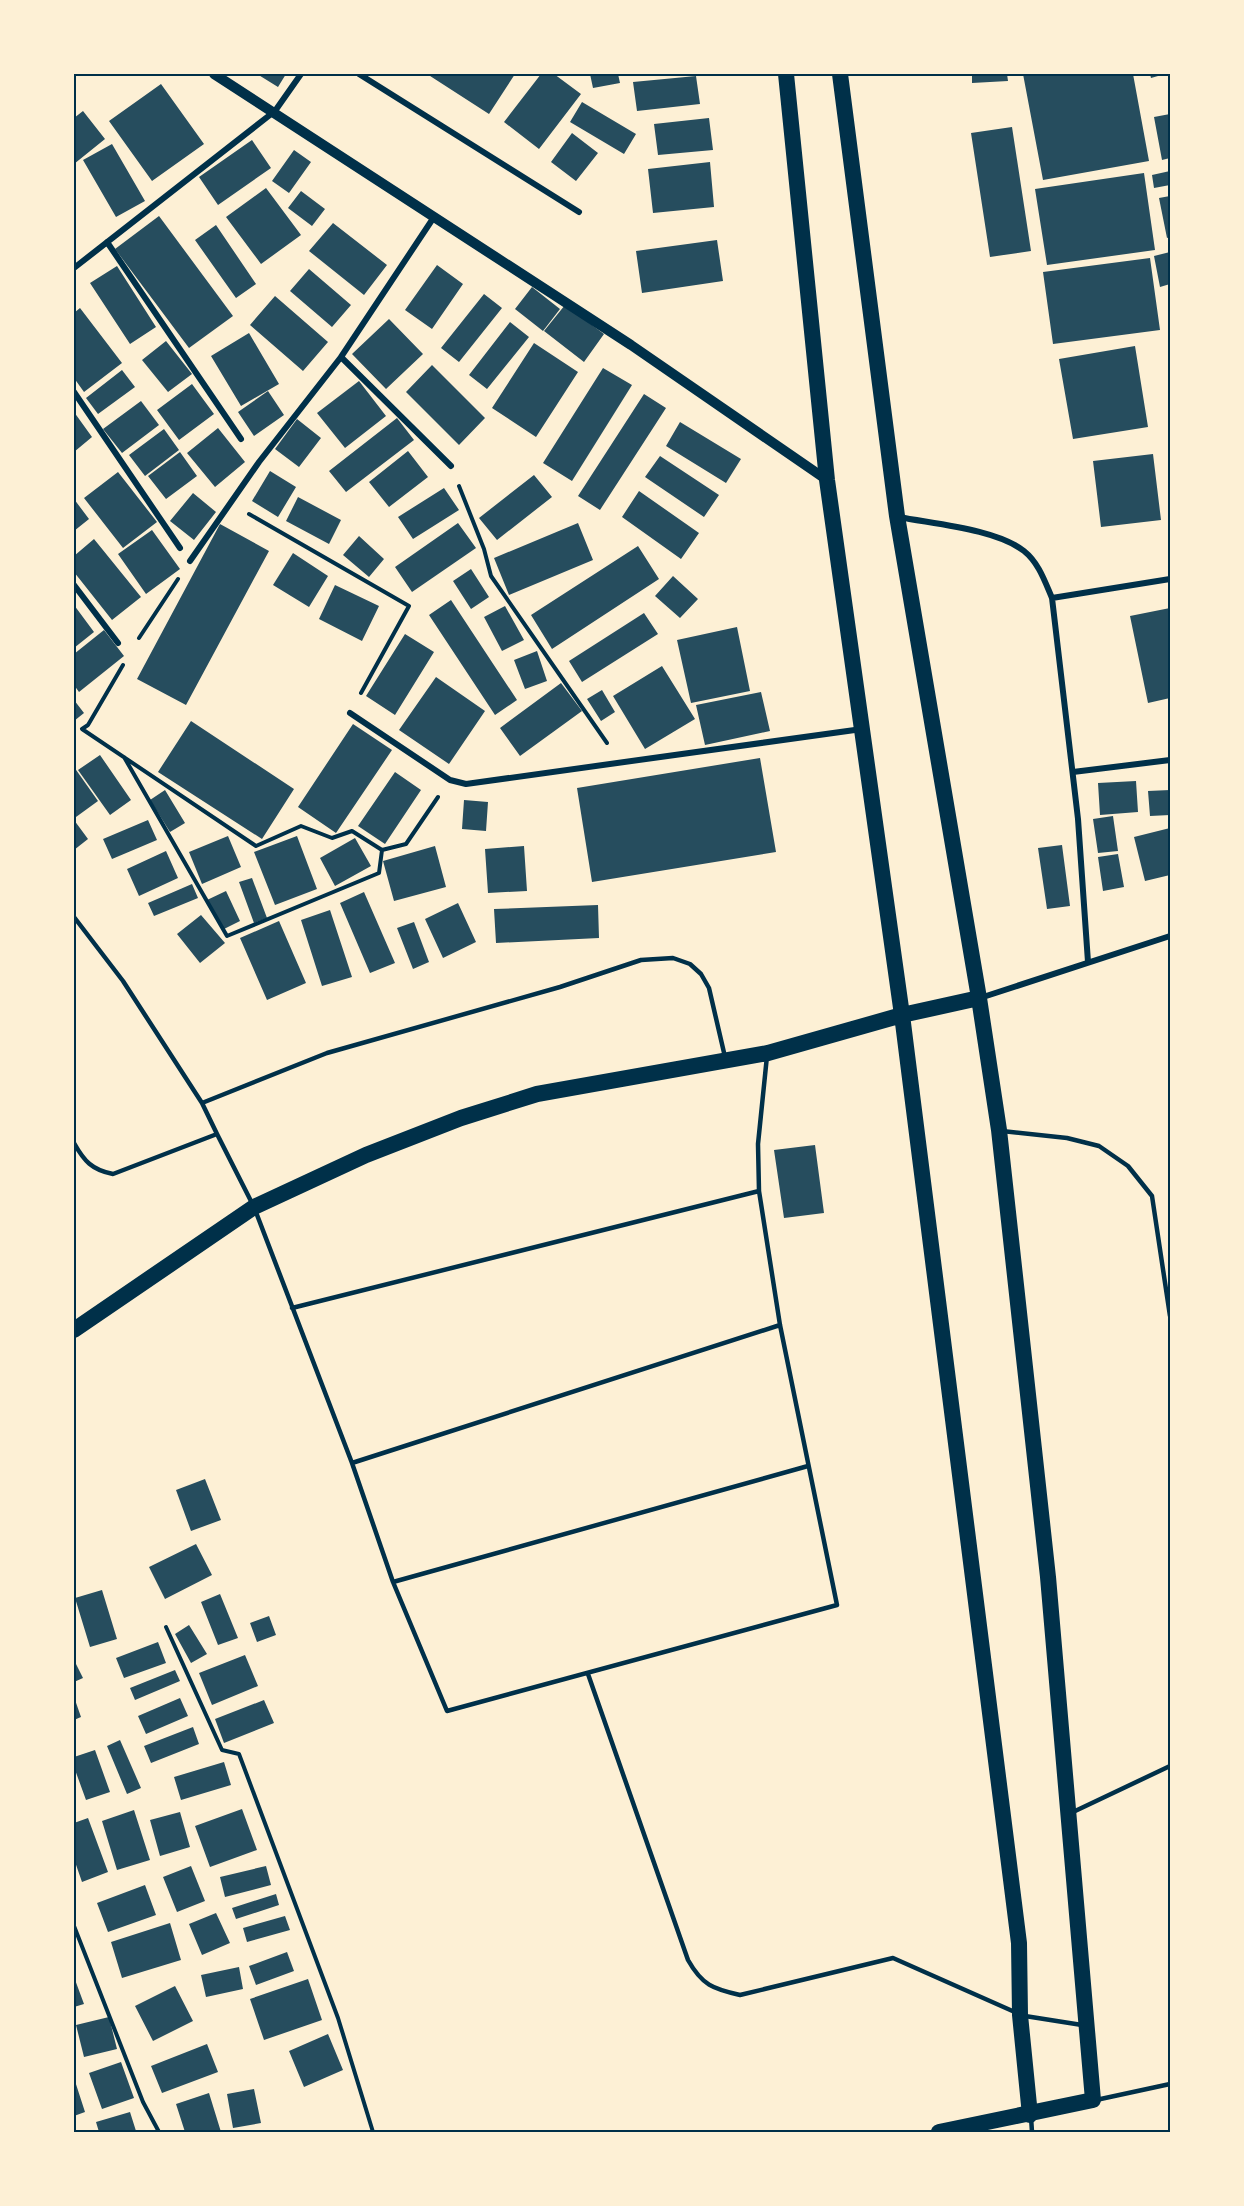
<svg xmlns="http://www.w3.org/2000/svg" width="1244" height="2206" viewBox="0 0 1244 2206" font-family="Signika,sans-serif">
<style>
.building{fill:#264d5e}
.lines{fill:none;stroke-linecap:round;stroke-linejoin:round}
.path{stroke:#003049;stroke-width:4}
.service{stroke:#003049;stroke-width:4.5}
.minor{stroke:#003049;stroke-width:6}
.tertiary{stroke:#003049;stroke-width:10}
.trunk{stroke:#003049;stroke-width:16}
.neatline{fill:none;stroke:#003049;stroke-width:2}
</style>
<rect width="100%" height="100%" fill="#fdf0d5"/>
<!-- building -->
<path class="building" d="M257,74H286L278,87Z
M427,74H515L489,114Z
M541,74H554L581,94L539,149L504,122Z
M590,74H618L620,83L593,88Z
M972,74H1007L1008,81L972,83Z
M1023,74H1133L1149,161L1043,180Z
M1150,74H1165L1151,78Z
M696,76L700,104L637,111L633,82Z
M161,84L204,144L152,181L109,121Z
M582,102L636,134L624,154L570,122Z
M83,111L105,139L74,164V118Z
M1170,114V158L1162,160L1154,117Z
M709,118L713,150L658,155L654,124Z
M1012,127L1031,251L990,257L971,133Z
M572,133L598,153L576,181L551,162Z
M252,140L271,168L218,205L199,177Z
M112,144L145,201L116,217L83,160Z
M294,150L311,162L289,193L272,181Z
M710,162L714,207L653,213L648,169Z
M1170,171V185L1154,188L1152,175Z
M1144,173L1155,250L1047,265L1035,189Z
M266,188L301,235L261,264L226,217Z
M301,191L325,209L312,226L288,208Z
M1170,196V237L1167,238L1159,198Z
M159,216L233,316L189,348L115,249Z
M333,223L387,265L364,295L309,251Z
M216,225L256,284L236,298L195,240Z
M717,240L723,281L642,293L636,251Z
M1170,252V284L1160,287L1154,256Z
M1150,258L1160,330L1053,344L1043,272Z
M437,265L463,284L432,329L405,310Z
M117,266L156,327L130,344L90,283Z
M309,269L351,305L332,327L290,291Z
M532,287L560,309L543,331L515,309Z
M484,294L502,308L459,362L441,348Z
M275,296L328,342L303,371L250,325Z
M565,305L604,334L584,362L544,331Z
M80,308L122,363L84,392L74,378V313Z
M389,319L423,354L386,389L352,354Z
M510,322L529,337L487,389L469,375Z
M249,333L279,384L241,406L211,356Z
M166,341L192,374L168,392L142,360Z
M534,343L578,372L536,437L492,408Z
M1135,346L1148,427L1073,439L1059,359Z
M432,365L485,418L459,445L406,392Z
M603,368L632,385L572,481L543,463Z
M122,370L135,387L98,414L86,398Z
M359,381L386,416L345,448L317,413Z
M192,384L214,414L179,440L157,410Z
M268,391L284,415L254,436L238,412Z
M644,394L666,408L600,510L578,496Z
M141,401L159,425L122,453L103,429Z
M74,412L92,437L74,452Z
M397,418L414,440L346,492L329,471Z
M297,419L321,438L299,467L275,449Z
M680,422L741,459L726,483L666,446Z
M218,428L245,462L215,487L187,453Z
M164,429L179,450L145,476L129,455Z
M408,451L428,477L389,507L369,482Z
M180,452L197,476L166,499L148,476Z
M1153,454L1161,520L1101,527L1093,461Z
M660,456L719,495L704,517L645,477Z
M270,471L296,487L278,517L252,501Z
M118,472L157,522L123,548L84,498Z
M534,475L552,497L497,540L479,518Z
M444,488L459,510L413,539L398,517Z
M639,491L699,533L681,559L622,517Z
M193,493L216,512L194,540L170,521Z
M298,497L341,520L329,544L286,521Z
M74,499L89,519L74,531Z
M458,523L476,548L412,592L395,567Z
M578,523L593,560L509,595L494,558Z
M220,524L269,551L186,705L137,679Z
M152,530L180,569L146,594L118,554Z
M359,536L384,559L369,577L343,555Z
M94,539L141,597L112,620L74,572V556Z
M638,546L659,579L552,649L531,615Z
M293,553L328,576L309,607L273,585Z
M471,569L489,597L471,609L453,581Z
M673,576L698,599L680,618L655,596Z
M335,585L379,606L362,641L319,619Z
M451,600L517,700L495,715L429,615Z
M74,605L94,632L74,648Z
M505,606L524,640L502,651L484,617Z
M1170,608V698L1148,703L1130,616Z
M644,613L658,634L582,682L569,661Z
M737,627L750,691L691,703L677,640Z
M104,630L124,656L79,692L74,685V654Z
M405,634L434,652L395,715L366,696Z
M537,651L547,681L525,689L514,660Z
M662,666L695,719L645,749L613,696Z
M436,677L485,711L449,764L399,730Z
M561,683L582,711L520,756L500,728Z
M602,690L615,712L601,721L587,699Z
M761,692L770,731L705,745L696,705Z
M74,700L84,713L74,721Z
M191,721L294,789L262,839L158,772Z
M353,724L392,750L336,833L298,807Z
M100,755L131,800L110,815L78,770Z
M760,758L776,852L592,882L577,788Z
M74,767L98,801L76,817L74,814Z
M395,772L421,790L385,844L358,826Z
M1136,781L1138,812L1100,815L1098,783Z
M165,790L185,823L170,832L150,800Z
M1170,790V815L1150,816L1148,791Z
M464,800L488,802L486,831L462,829Z
M1113,816L1118,851L1098,853L1093,819Z
M74,820L88,839L74,850Z
M148,820L157,840L112,859L103,839Z
M1170,828V875L1145,881L1134,837Z
M228,836L241,867L202,884L189,852Z
M297,836L317,889L275,905L254,852Z
M355,838L371,866L335,886L320,858Z
M1062,845L1070,906L1047,909L1038,848Z
M435,846L446,887L394,901L383,861Z
M524,846L527,891L488,893L485,849Z
M166,851L178,878L139,896L127,869Z
M1118,854L1124,887L1103,891L1098,857Z
M252,878L267,918L254,923L239,882Z
M192,884L198,898L154,916L148,903Z
M226,891L240,921L222,930L207,900Z
M364,892L395,963L370,973L340,903Z
M458,903L476,942L443,958L425,919Z
M598,905L599,938L496,943L494,909Z
M330,910L352,977L322,986L301,920Z
M201,915L225,943L200,963L177,934Z
M279,921L306,983L267,1000L240,938Z
M414,922L429,962L413,969L397,928Z
M815,1145L824,1213L784,1218L774,1150Z
M205,1479L221,1520L191,1531L176,1490Z
M196,1544L212,1575L165,1599L149,1567Z
M102,1590L117,1639L90,1647L75,1598Z
M220,1594L238,1638L218,1645L201,1602Z
M269,1616L276,1635L257,1642L250,1623Z
M189,1625L207,1654L191,1663L175,1634Z
M158,1642L166,1663L124,1678L116,1658Z
M245,1655L258,1686L212,1705L199,1673Z
M74,1660L83,1678L74,1682Z
M175,1670L180,1681L135,1700L130,1688Z
M74,1697L81,1717L74,1720Z
M180,1698L188,1716L146,1734L138,1716Z
M264,1700L274,1723L224,1743L215,1719Z
M193,1727L199,1744L151,1763L144,1746Z
M120,1740L141,1788L127,1794L107,1746Z
M95,1750L110,1792L86,1800L74,1767V1757Z
M224,1762L231,1785L181,1800L174,1777Z
M242,1809L257,1850L210,1867L195,1826Z
M134,1810L150,1860L117,1870L102,1821Z
M180,1812L190,1847L160,1856L150,1820Z
M88,1818L108,1872L82,1882L74,1859V1823Z
M191,1866L205,1901L177,1912L163,1877Z
M266,1866L271,1885L225,1897L220,1877Z
M145,1885L156,1915L108,1932L97,1903Z
M276,1894L279,1905L236,1919L232,1908Z
M216,1913L230,1943L202,1955L189,1924Z
M285,1916L290,1930L247,1942L243,1928Z
M170,1923L181,1960L122,1978L111,1942Z
M287,1952L294,1971L256,1985L249,1966Z
M239,1967L243,1989L206,1997L201,1975Z
M74,1977L84,2004L74,2007Z
M308,1979L322,2020L264,2040L250,1999Z
M175,1986L193,2021L153,2041L135,2006Z
M109,2017L117,2049L84,2057L76,2025Z
M328,2034L343,2070L304,2087L289,2051Z
M207,2044L218,2072L162,2093L151,2066Z
M121,2062L134,2098L102,2109L89,2073Z
M74,2078L85,2112L74,2116Z
M254,2089L261,2123L233,2128L227,2094Z
M209,2093L221,2132H185L176,2104Z
M130,2112L136,2131L99,2132L96,2122Z"/>
<g class="lines">
<!-- path -->
<path class="path" d="M459,486L484,549L491,576L607,743
M249,514L409,606L361,693
M139,638L178,579
M123,665L88,725L82,729L256,846L301,826L332,838L352,831L382,850L406,844L438,797
M124,757L227,936L379,873L382,850
M166,1627L222,1750L239,1754L338,2018L373,2132
M74,1926L143,2102L159,2132"/>
<!-- service -->
<path class="service" d="M74,917L123,981L202,1103L217,1134L113,1174C92,1170 84,1161 74,1143
M202,1103L327,1053L560,987L641,960L673,958L690,964L701,974L709,988L725,1057
M1002,1131L1067,1138L1099,1146L1128,1166L1152,1196L1170,1316
M217,1134L254,1207L352,1463L393,1582L447,1711L837,1605L780,1325L759,1191L758,1144L767,1056
M292,1308L759,1191
M352,1463L780,1325
M393,1582L808,1466
M588,1674L688,1960C702,1985 713,1989 740,1995L893,1958L1017,2013
M1073,1812L1170,1766
M1025,2016L1082,2025
M1096,2100L1170,2084
M1031,2117L1032,2132"/>
<!-- minor -->
<path class="minor" d="M359,74L579,212
M434,217L341,357L451,466
M107,242L241,439
M74,268L275,111L301,74
M74,392L180,548
M899,517C934,524 996,529 1024,551C1039,563 1045,582 1052,598L1078,819L1088,962
M190,561L259,462L341,357
M74,585L118,643
M1052,598L1170,579
M350,713L450,780L466,784L862,729
M1073,772L1170,760
M980,998L1170,936"/>
<!-- tertiary -->
<path class="tertiary" d="M214,74L631,345L827,480"/>
<!-- trunk -->
<path class="trunk" d="M786,74L827,480L902,1015L1019,1943L1020,2015L1030,2115
M840,74L897,516L979,998L999,1130L1048,1577L1093,2100L939,2132
M74,1330L254,1207L366,1155L461,1118L537,1094L768,1053L902,1015L979,998"/>
</g>
<!-- border -->
<rect width="1244" height="2206" fill="none" stroke="#fdf0d5" stroke-width="150"/>
<rect x="75" y="75" width="1094" height="2056" class="neatline"/>
</svg>
